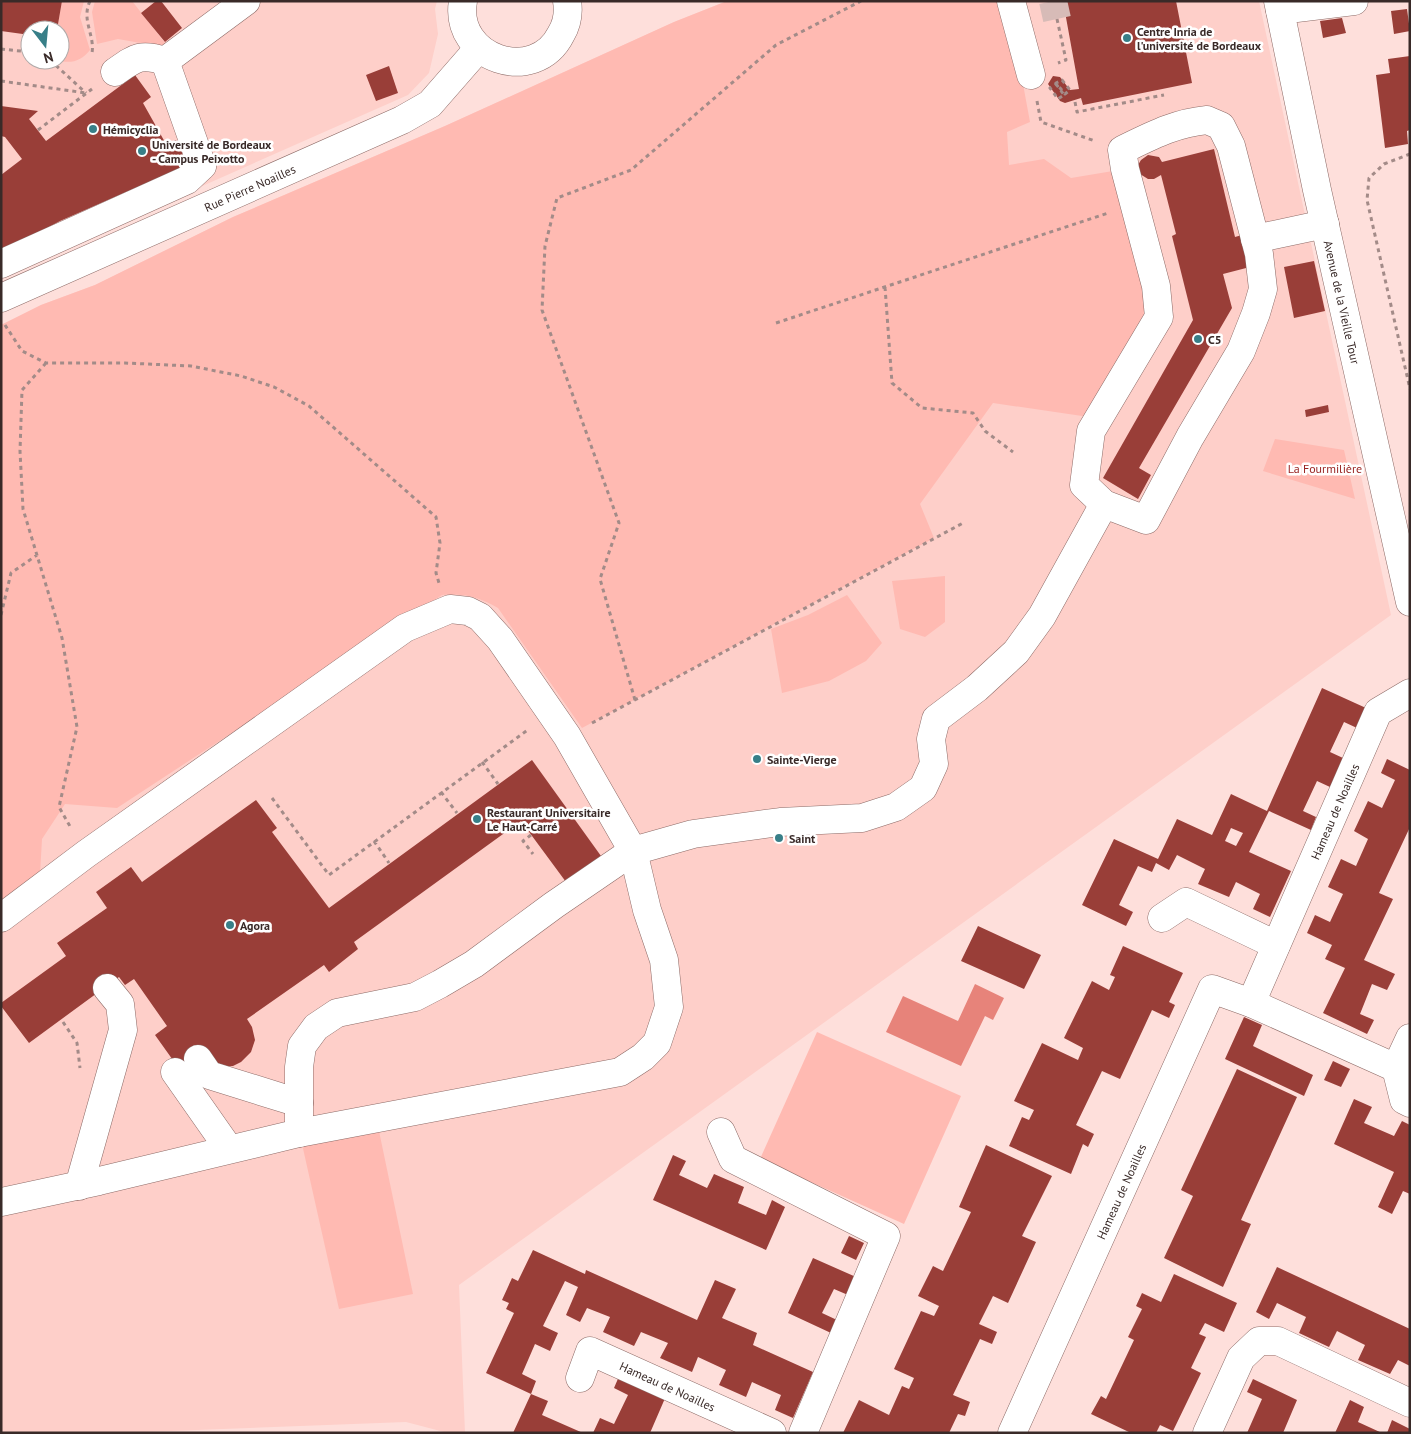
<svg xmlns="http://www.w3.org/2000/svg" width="1411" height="1434" viewBox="0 0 1411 1434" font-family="'PT Sans',sans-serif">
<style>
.built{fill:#fecfc9;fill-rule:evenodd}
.green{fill:#ffbab2}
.water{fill:#e7837a}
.building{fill:#993e38;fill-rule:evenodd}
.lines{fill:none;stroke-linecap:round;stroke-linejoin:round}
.minor-tunnel{stroke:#d7bbb7;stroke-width:28;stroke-dasharray:28 14;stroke-linecap:butt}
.minor-casing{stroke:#8d6b67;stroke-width:29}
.path{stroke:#a38b88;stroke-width:3;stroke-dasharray:4 4;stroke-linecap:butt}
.minor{stroke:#fff;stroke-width:28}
.poi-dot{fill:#387f88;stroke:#fff;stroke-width:2}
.labels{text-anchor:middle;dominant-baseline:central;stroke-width:5;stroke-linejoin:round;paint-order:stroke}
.poi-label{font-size:12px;font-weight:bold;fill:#392a28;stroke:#fff;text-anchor:start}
.street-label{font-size:12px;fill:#392a28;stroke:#fff}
.park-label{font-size:12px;fill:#992422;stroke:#fff}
</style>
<rect width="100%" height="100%" fill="#fedfdb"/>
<!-- built -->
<path class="built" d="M1,1H437L435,9L438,34L429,73L408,95L1,275ZM30,30H60V60H30Z
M727,1H1259L1391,615L459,1285L465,1433H448L406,1422L118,1433H1V325L41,305L95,285L233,217L445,126L674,22Z"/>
<!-- green -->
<path class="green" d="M62,1H84L80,17L90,50C80,62 71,64 56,60H60V30H57Z
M95,1H132L169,48L118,39L97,44L92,12Z
M727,1H1003L1018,57L1030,122L1007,132L1009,165L1044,159L1071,178L1113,171L1146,292V313L1089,417L993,403L920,504L934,538L582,728L498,608C479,597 464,593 442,595L117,808L65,804L42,839L40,874L1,901V325L41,305L95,285L233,217L445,126L674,22Z
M1275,439L1344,450L1355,499L1263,471Z
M945,576V622L925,637L900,629L892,581Z
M847,595L882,643L866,661L829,681L782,693L771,629L808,615Z
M817,1032L961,1096L904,1224L760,1159Z
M379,1131L413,1294L339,1309L302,1144Z"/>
<!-- water -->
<path class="water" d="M975,984L1004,998L993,1020L985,1016L961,1066L886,1032L903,996L958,1021Z"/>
<!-- building -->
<path class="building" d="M1,1H62L57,30H30V35L1,31Z
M156,1H161L182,28L165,42L141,13Z
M1063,1H1176L1192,83L1083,105L1081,98L1065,103L1060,101L1048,84L1053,76L1060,77L1070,90L1079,89Z
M1407,9L1410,31L1394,34L1391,11Z
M1342,18L1346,33L1323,38L1320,21Z
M1410,56V130L1407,131L1408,144L1385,148L1376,75L1390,73L1388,59Z
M389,66L398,93L376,101L366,75Z
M135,75L151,97L143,103L166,144L176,140L188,165L60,221L1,253V175L22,159L5,137L1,136V106L38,111L29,119L46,141Z
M1214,149L1235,237L1242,235L1250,267L1223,274L1232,308L1139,468L1151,475L1138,499L1103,478L1193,320L1172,236L1176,234L1161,175L1154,179H1148L1140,174L1138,165L1141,160L1148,155L1159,157L1162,162Z
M1314,261L1325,311L1294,318L1284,267Z
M1328,405L1329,412L1306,417L1305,410Z
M1322,688L1366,708L1357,728L1344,722L1330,752L1343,758L1330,787L1317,781L1303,811L1316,817L1311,830L1269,811L1249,852L1291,871L1270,917L1253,909L1260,894L1236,882L1229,897L1198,884L1205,869L1177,855L1169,870L1156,863L1152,872L1138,866L1119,905L1133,912L1126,926L1082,905L1114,839L1158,859L1177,819L1212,835L1231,794L1267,811ZM1231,828L1243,833L1236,846L1225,841Z
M1387,759L1410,770V827L1379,893L1393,899L1364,960L1395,974L1387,990L1372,984L1360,1014L1374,1020L1367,1034L1323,1013L1345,968L1325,959L1332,945L1307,933L1315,915L1330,922L1343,894L1328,887L1341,859L1356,866L1368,839L1354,831L1368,801L1382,808L1395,780L1381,773Z
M532,760L601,856L566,882L521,821L354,942L358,949L329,972L324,965L247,1019L252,1027L255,1040L251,1052L241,1062L233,1066L180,1070L155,1035L167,1026L134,979L125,985L119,977L29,1043L1,1006V1003L66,956L57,943L107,908L96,892L131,867L142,882L256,800L277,828L272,832L329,908Z
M978,926L1041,955L1024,989L961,961Z
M1123,946L1183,973L1169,1002L1175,1005L1169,1018L1152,1010L1120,1079L1102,1071L1076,1125L1094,1134L1088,1147L1083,1144L1071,1174L1009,1146L1022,1117L1029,1120L1034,1110L1014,1101L1042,1043L1078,1060L1083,1048L1064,1038L1092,981L1109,990L1115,977L1110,975Z
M1244,1017L1262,1025L1253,1046L1313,1075L1304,1096L1225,1059Z
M1333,1061L1350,1069L1341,1087L1324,1080Z
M1237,1069L1297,1097L1241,1220L1251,1224L1223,1287L1164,1258L1193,1196L1181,1190Z
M1354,1099L1372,1107L1364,1123L1394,1136L1402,1121L1410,1125V1194L1403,1191L1392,1214L1378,1207L1394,1172L1334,1144Z
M986,1145L1052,1176L1022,1236L1036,1242L1008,1303L993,1296L979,1324L997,1332L992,1344L980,1339L953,1395L970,1402L965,1416L958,1414L949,1433H843L859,1400L889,1415L902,1386L909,1389L914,1378L894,1369L921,1311L934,1316L939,1306L918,1296L933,1266L943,1271L971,1212L959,1207Z
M673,1155L686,1161L679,1175L707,1188L714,1174L744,1187L738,1203L766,1215L772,1200L785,1207L766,1250L653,1200Z
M849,1236L864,1243L856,1260L841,1253Z
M533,1250L585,1274L586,1270L697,1320L715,1280L736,1289L722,1318L757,1333L753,1345L813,1372L793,1418L775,1410L781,1395L752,1382L746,1397L719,1385L726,1370L698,1357L692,1372L660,1358L668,1343L641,1332L634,1346L603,1332L610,1317L587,1308L580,1322L566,1315L578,1287L565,1281L543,1326L558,1333L550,1351L535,1344L522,1374L536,1381L531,1394L486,1373L514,1313L506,1309L509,1303L502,1300L512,1278L518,1281Z
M813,1258L856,1277L848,1295L834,1289L822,1313L837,1320L831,1333L788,1313Z
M1277,1267L1410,1329V1366L1398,1360L1390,1374L1358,1360L1365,1345L1337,1331L1329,1347L1299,1333L1306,1317L1277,1303L1269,1319L1256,1312Z
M1174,1274L1237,1303L1224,1332L1205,1323L1199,1334L1206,1337L1191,1368L1201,1373L1173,1431L1160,1425L1156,1433H1131L1091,1414L1101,1396L1106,1399L1134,1340L1128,1337L1142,1309L1136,1306L1142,1293L1161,1302Z
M620,1374L666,1396L650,1433H593L600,1418L614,1424L628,1395L614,1388Z
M1253,1379L1297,1400L1283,1433H1247L1262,1399L1247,1392Z
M531,1394L548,1401L542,1415L583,1433H513Z
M1350,1400L1364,1407L1358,1422L1382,1433H1335Z
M1392,1420L1410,1429V1433H1387Z"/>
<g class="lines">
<!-- minor-tunnel -->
<path class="minor-tunnel" d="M1053,1L1057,19"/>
<!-- minor casing -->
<g class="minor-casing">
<g id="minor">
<path d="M463,1C453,59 535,86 561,34C567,24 569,13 567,1"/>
<path d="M1011,1L1031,75"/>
<path id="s1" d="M1278,1L1317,190L1410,602"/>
<path d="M1280,10L1354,1"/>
<path d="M115,72C135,58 140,53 165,61L246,1"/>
<path d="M1207,120L1221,126L1231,146L1259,254L1263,289L1256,313L1241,351L1190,437L1146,520L1104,504L1084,485L1091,431L1159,317L1156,286L1125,169L1122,150C1151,136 1175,123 1207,120Z"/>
<path d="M1255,239L1325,224"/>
<path d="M1,264L187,180L202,166L165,61"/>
<path id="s2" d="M1,298L402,120L430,104L478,49"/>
<path d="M1,918L86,854L405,628L450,609L468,611L480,617L500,639L567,736L633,851L647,910L664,960L669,1007L657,1043L643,1057L620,1072L299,1133L99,1181L1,1202"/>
<path d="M1162,918L1186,902L1276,945"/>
<path id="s3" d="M1251,1003L1378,712L1410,693"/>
<path d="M198,1059L209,1075L299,1103"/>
<path d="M1396,1068L1404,1100L1410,1103"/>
<path d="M175,1072L229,1149"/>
<path d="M721,1132L733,1159L886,1236L803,1433"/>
<path d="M299,1133V1067L302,1046L316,1027L337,1013L415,997L440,984L474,964L554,905L633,851L693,834L780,822L862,818L896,807L923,788L934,764L931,739L936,719L977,688L1016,652L1042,616L1104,504"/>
<path d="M79,1186L123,1030L120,1004L107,988"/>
<path id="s4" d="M580,1378L590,1351L772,1433"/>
<path id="s5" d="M1012,1433L1212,989L1251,1003L1396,1068L1410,1038"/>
<path d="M1207,1433L1241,1358L1259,1341H1278L1410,1403"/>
</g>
</g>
<!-- path -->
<path class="path" d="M90,1C81,20 95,35 92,53
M1057,19L1066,60L1058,63
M1,49L30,52
M50,60L86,93
M1062,80L1070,90L1065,94L1056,83Z
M1,81L86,93
M1056,84L1064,95L1058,99L1050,88Z
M1037,101L1041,122L1095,141
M1075,102L1077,112L1164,95
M38,130L92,89
M1410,154L1384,164L1369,178L1367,200L1410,389
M885,287L892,383L922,408L973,413L985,431L1013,452
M776,323L1108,213
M5,325L22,351L46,363H125L191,366L241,376L274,387L309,406L436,517L440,543L436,573L439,583
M46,363L22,390L20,451L23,509L62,638L77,727L59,807L71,828
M1,615L11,573L37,555
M635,700L600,579L619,523L542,310L545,246L557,198L631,170L776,45L861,1
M592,723L963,523
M482,762L498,784
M441,792L457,813
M272,798L329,875L529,729
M531,835L523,841L533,854
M374,841L389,863
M63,1022L77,1043L80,1068"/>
<!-- minor -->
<use href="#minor" class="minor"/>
</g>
<!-- markers -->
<g class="poi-dot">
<circle cx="1127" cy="38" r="5"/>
<circle cx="93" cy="129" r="5"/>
<circle cx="142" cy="151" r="5"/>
<circle cx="1198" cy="339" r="5"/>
<circle cx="757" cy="759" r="5"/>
<circle cx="477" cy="819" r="5"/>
<circle cx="779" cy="838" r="5"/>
<circle cx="230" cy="925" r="5"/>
</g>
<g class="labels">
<!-- poi labels -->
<g class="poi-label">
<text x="1137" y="31">Centre Inria de<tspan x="1137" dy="14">l'université de Bordeaux</tspan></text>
<text x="103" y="129">Hémicyclia</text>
<text x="152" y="144">Université de Bordeaux<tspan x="152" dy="14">- Campus Peixotto</tspan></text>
<text x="1208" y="339">C5</text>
<text x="767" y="759">Sainte-Vierge</text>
<text x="487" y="812">Restaurant Universitaire<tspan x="487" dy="14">Le Haut-Carré</tspan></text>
<text x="789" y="838">Saint</text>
<text x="240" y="925">Agora</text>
</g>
<!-- street labels -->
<g class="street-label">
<text stroke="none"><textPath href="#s2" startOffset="272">Rue Pierre Noailles</textPath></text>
<text stroke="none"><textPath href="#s1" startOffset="308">Avenue de la Vieille Tour</textPath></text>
<text stroke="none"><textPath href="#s3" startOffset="209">Hameau de Noailles</textPath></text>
<text stroke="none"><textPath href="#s5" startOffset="265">Hameau de Noailles</textPath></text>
<text stroke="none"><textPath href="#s4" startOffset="114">Hameau de Noailles</textPath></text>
</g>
<!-- park labels -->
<g class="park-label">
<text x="1325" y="468">La Fourmilière</text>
</g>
</g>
<!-- border -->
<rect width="1411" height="1434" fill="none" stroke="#392a28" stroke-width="5"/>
<!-- north arrow -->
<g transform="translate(45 45) rotate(164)"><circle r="24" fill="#ffffff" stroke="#b0aaa9"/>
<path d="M0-4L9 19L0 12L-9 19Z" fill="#387f88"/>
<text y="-8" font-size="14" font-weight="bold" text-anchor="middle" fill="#392a28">N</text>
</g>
</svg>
